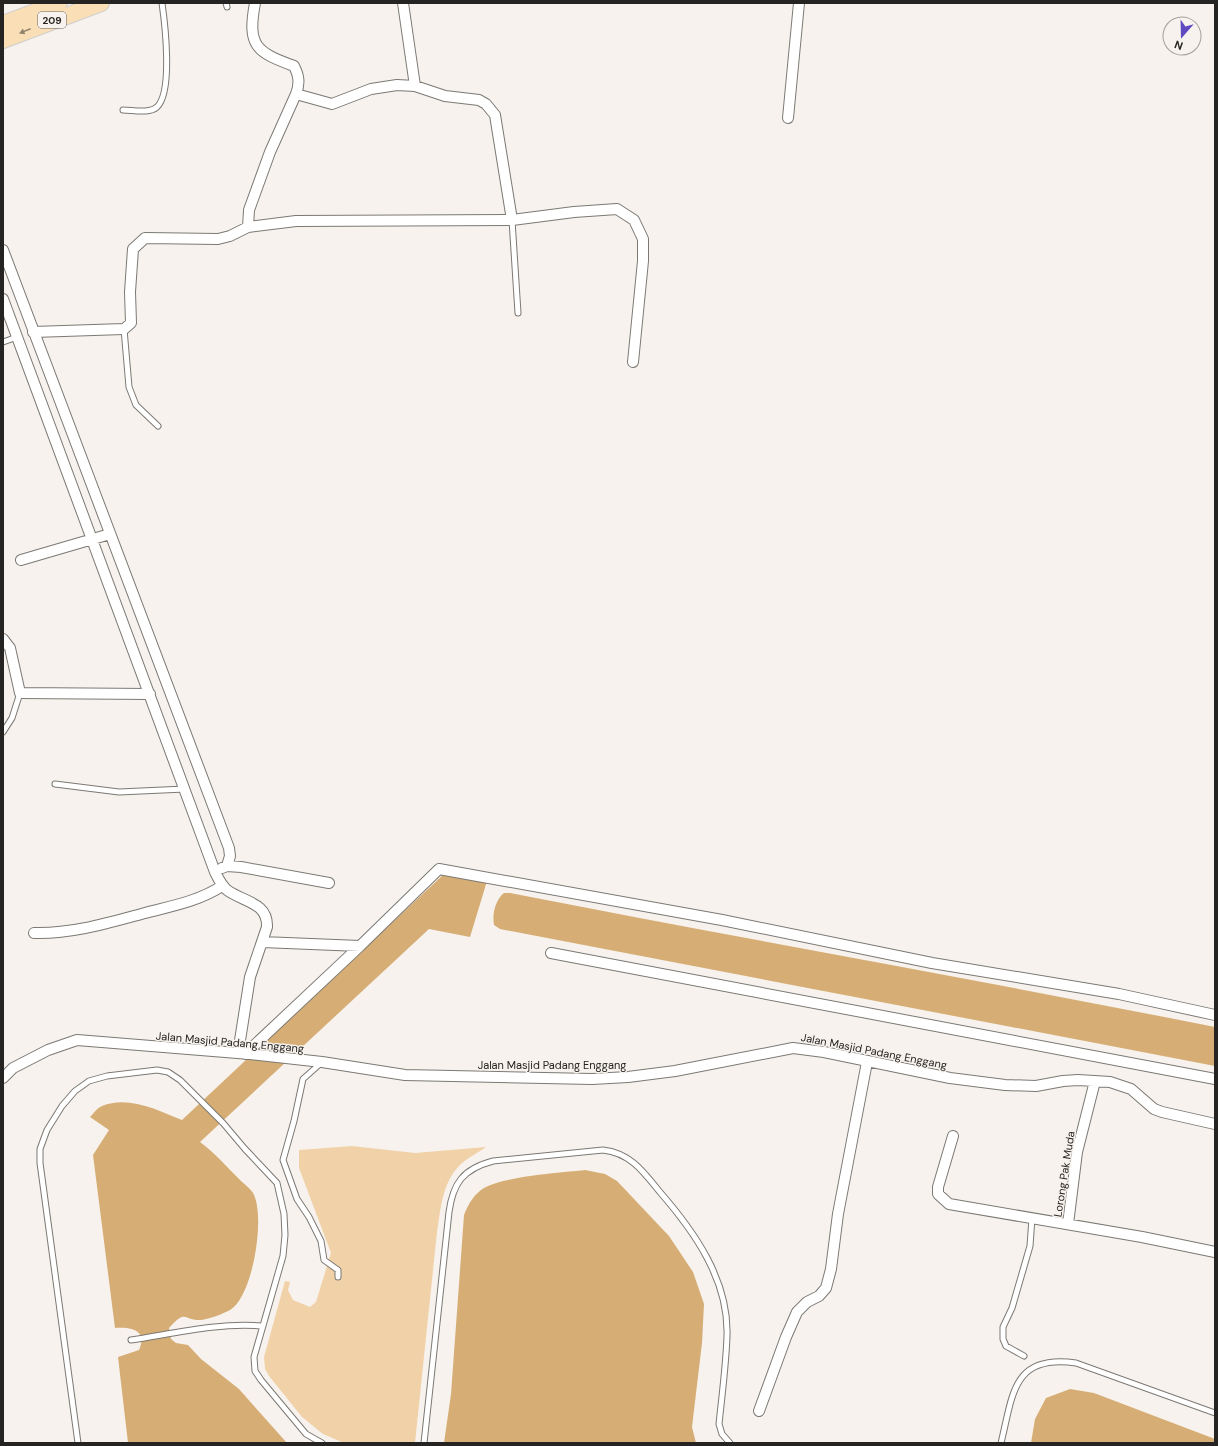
<svg xmlns="http://www.w3.org/2000/svg" width="1218" height="1446" viewBox="0 0 1218 1446" font-family="'DM Sans',sans-serif">
<style>
.green{fill:#f1d2a8}
.water{fill:#d6ae75}
.lines{fill:none;stroke-linecap:round;stroke-linejoin:round}
.lane-casing{stroke:#7c7974;stroke-width:7}
.street-casing{stroke:#7c7974;stroke-width:12}
.primary-casing{stroke:#cfcfce;stroke-width:18}
.lane{stroke:#fff;stroke-width:5}
.street{stroke:#fff;stroke-width:10}
.primary{stroke:#fadfb6;stroke-width:16}
.oneway{fill:#90826c}
.labels{text-anchor:middle;dominant-baseline:central;stroke-width:3;stroke-linejoin:round;paint-order:stroke}
.shield{fill:#f7f2ed;stroke:#64625f;stroke-width:1}
.shield-label{font-size:10px;font-weight:bold;fill:#252422}
.street-label{font-size:11px;fill:#252422;stroke:#f7f2ed}
</style>
<rect width="100%" height="100%" fill="#f7f2ed"/>
<!-- green -->
<path class="green" d="M352,1146L415,1153L486,1147C478,1153 467,1158 460,1165C442,1183 441,1208 437,1232L415,1443H344L323,1434L302,1417L269,1376L265,1369L264,1357L285,1281L290,1282L288,1290L293,1300L310,1307L316,1302L331,1253L299,1168V1150Z"/>
<!-- water -->
<path class="water" d="M445,873L487,881L470,937L429,929L200,1142C215,1153 227,1167 240,1180C244,1184 250,1188 253,1193C266,1215 253,1297 230,1310C223,1314 209,1319 201,1320C183,1321 187,1308 169,1328L171,1339L176,1343L188,1345L201,1359L239,1389L287,1443H128L118,1357L139,1350C148,1330 131,1327 115,1328L93,1155L109,1130L90,1117C94,1113 97,1108 102,1106C128,1095 158,1110 182,1120Z
M504,893H510C745,939 980,980 1215,1027V1066L500,929L494,925C492,915 495,900 504,893Z
M585,1170L605,1174L617,1181L669,1236L693,1272L704,1304L702,1343L692,1427L696,1443H444L451,1394L464,1215C468,1205 473,1196 481,1190C501,1176 560,1173 585,1170Z
M1070,1389L1094,1393L1215,1439V1443H1031L1035,1419L1046,1398Z"/>
<g class="lines">
<!-- lane casing -->
<g class="lane-casing">
<path id="lane" d="M226,3L227,7
M123,110C133,110 149,114 157,107C173,92 165,24 162,3
M512,220L518,313
M124,329L129,387L136,405L158,426
M3,342L17,337
M3,732L12,718L20,693
M55,784L119,792L185,789
M321,1063L303,1079L294,1121L283,1160L297,1199L309,1217L321,1241L324,1260L338,1270V1277
M131,1340C171,1334 221,1322 261,1326
M1024,1356L1006,1346L1003,1339V1327L1012,1308L1030,1246L1032,1218
M78,1443L40,1163V1149L47,1130L62,1106L75,1091L89,1081L107,1076L157,1070L168,1072L180,1080L223,1123L245,1149L277,1183L284,1214L285,1235L283,1256L254,1357L255,1371L261,1380L306,1434L322,1443
M424,1443L449,1212C453,1183 463,1169 493,1161L603,1150C630,1153 643,1171 659,1191C694,1231 729,1280 727,1336C726,1365 722,1395 719,1424L722,1434L730,1443
M1001,1443C1013,1395 1012,1354 1076,1363L1215,1413"/>
</g>
<!-- street casing -->
<g class="street-casing">
<path id="street" d="M255,3C247,46 256,52 294,66C299,76 300,83 296,94L270,152L249,210L248,227L296,221L512,220L574,212L617,209L634,220L643,239V261L633,362
M403,3L415,86
M296,94L332,104L371,89L397,85L415,86L445,96L479,100L486,104L495,115L512,220
M788,118L799,3
M3,250L229,848L230,856L227,866
M3,299L215,872C218,878 221,885 227,890C243,902 268,902 267,927L250,977L238,1053
M33,332L124,329L131,323L130,292L133,249L145,238L218,239L230,236L248,227
M21,560L110,534
M3,639L10,648L20,693L150,694
M222,868L227,866L241,867L329,883
M34,933C72,934 108,923 145,913C172,906 199,901 222,886
M262,942L360,946L439,869L722,920L932,963L1119,994L1215,1015
M551,953L1215,1079
M245,1054L360,946
M3,1078L13,1068L48,1050L77,1040L250,1054L322,1062L405,1075L592,1079L628,1077L675,1071L793,1048L824,1052L950,1078L1005,1085L1036,1086L1063,1081L1078,1080L1110,1082L1131,1089L1154,1109L1162,1112L1215,1124
M953,1136L938,1187V1194L949,1204L1142,1237L1215,1252
M1068,1224L1077,1152L1095,1081
M759,1411L786,1337L797,1312L807,1302L819,1296L826,1288L831,1269L838,1214L867,1062"/>
</g>
<!-- primary casing -->
<g class="primary-casing">
<path id="primary" d="M3,24L59,3
M3,40L101,3"/>
</g>
<!-- lane -->
<use href="#lane" class="lane"/>
<!-- street -->
<use href="#street" class="street"/>
<!-- primary -->
<use href="#primary" class="primary"/>
</g>
<!-- one-way arrows -->
<defs><path id="oneway-solid" d="M-6-.8H1V-3.2L6.5 0L1 3.2V.8H-6Z"/></defs>
<use class="oneway" href="#oneway-solid" transform="translate(25 31) rotate(158)"/>
<g class="labels">
<!-- shield labels -->
<rect class="shield" x="38" y="12" width="28" height="16" rx="3"/>
<g class="shield-label">
<text x="52" y="20">209</text>
</g>
<!-- street labels -->
<g class="street-label">
<text transform="translate(230 1042) rotate(5)">Jalan Masjid Padang Enggang</text>
<text transform="translate(874 1051) rotate(11)">Jalan Masjid Padang Enggang</text>
<text x="552" y="1065">Jalan Masjid Padang Enggang</text>
<text transform="translate(1064 1174) rotate(-81)">Lorong Pak Muda</text>
</g>
</g>
<!-- border -->
<rect width="1218" height="1446" fill="none" stroke="#252422" stroke-width="8"/>
<!-- north arrow -->
<g transform="translate(1182 36) rotate(200)"><circle r="19" fill="#f7f2ed" stroke="#a3a09c"/>
<path d="M0-3L7 15L0 10L-7 15Z" fill="#5e49c1"/>
<text y="-6" font-size="11" font-weight="bold" text-anchor="middle" fill="#252422">N</text>
</g>
</svg>
